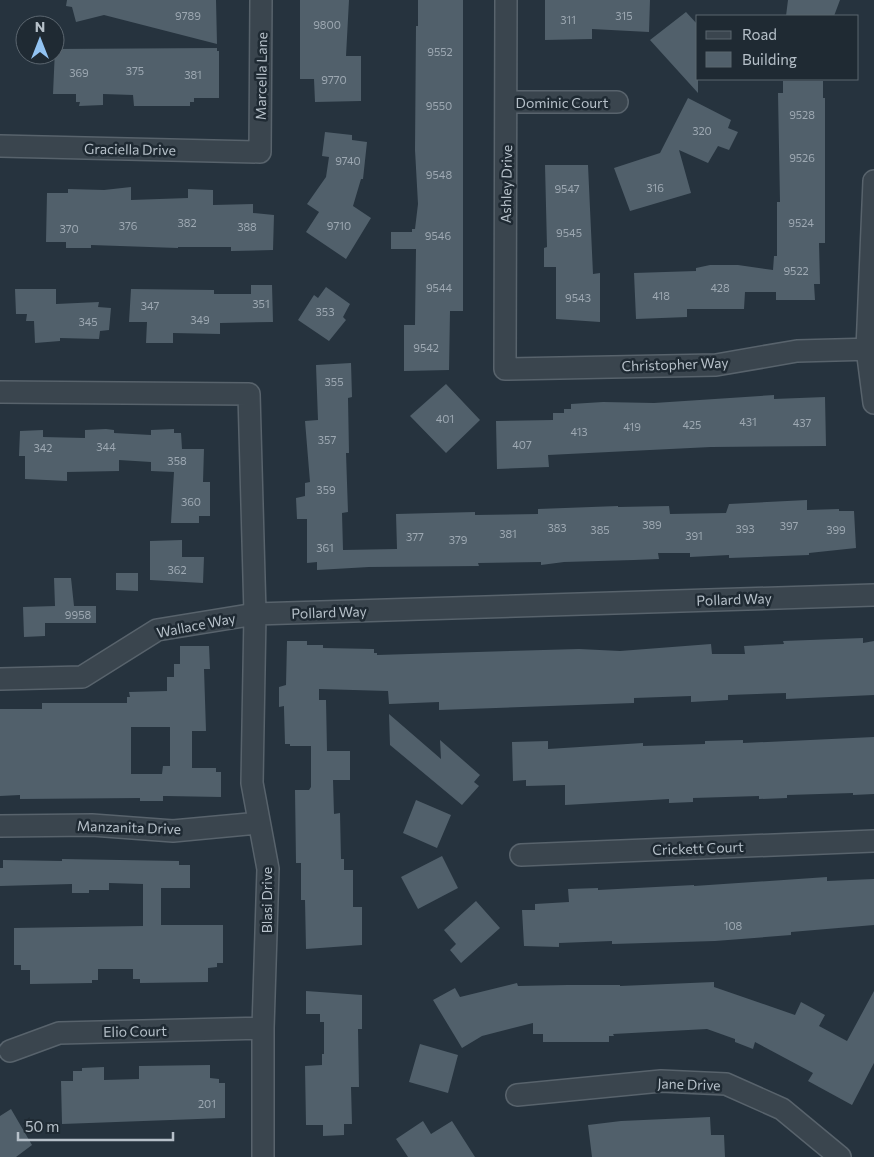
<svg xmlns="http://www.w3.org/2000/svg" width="874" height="1157" viewBox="0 0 874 1157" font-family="Commissioner,sans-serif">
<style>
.building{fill:#51606b;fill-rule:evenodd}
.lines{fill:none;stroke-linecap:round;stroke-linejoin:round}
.minor-casing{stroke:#58636c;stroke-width:24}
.minor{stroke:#3a454e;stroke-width:21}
.labels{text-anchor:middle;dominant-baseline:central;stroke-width:5;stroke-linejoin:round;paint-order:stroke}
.number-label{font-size:11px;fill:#9da8b2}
.street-label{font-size:14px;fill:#b6c0c9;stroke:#1f2a33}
</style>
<rect width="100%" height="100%" fill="#26333e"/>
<!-- building -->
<path class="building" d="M67,0H216L217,44L104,15L76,22L72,7L66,6Z
M300,0H349L346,56H361V101L315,102L314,79H300Z
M418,0H463V311H450L449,370L404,371V325H415L416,249H391V232H412V229H415L418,204L415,150L416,26H418Z
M545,0H650L649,32L592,29V39L545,40Z
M788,0H840L834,16H786Z
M686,12L698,25V93L650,40Z
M217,48V51H219V98H194V102H190V106H134L133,95L103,94V105L79,106L80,102H76V94H53L55,49Z
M783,81H823V98H825V243H819L820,284H814L815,300H776V292H745L744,309H687V317L636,319L634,273L696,271V268L710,265H738L773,270L774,256H777V202H780L778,93H783Z
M688,98L731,120L728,128L738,132L729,150L718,146L708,163L679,150L691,193L630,211L614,168L660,153Z
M325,132L352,135V140L367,142L363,179H361L353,206L371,218L346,259L306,232L319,212L307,204L326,177L329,157L322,156Z
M545,165H588L593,274L600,273V322L556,319V267H544V248L547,247Z
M131,187V200L188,198V189L213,190V205L253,204V213L274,215L273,250L231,251V247H178V248L91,245V248H66V242H46L47,193H68V189L104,190Z
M251,285H272L273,322L220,323V334L173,333V343H146L147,322H129L131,289L214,290V294H251Z
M326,287L350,304L343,317L346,320L329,341L298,320L314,295L318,298Z
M15,289H56V304L99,302L98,307L111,308L109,330L100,331L99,339L60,338V341L35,343L34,321H26L27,314H16Z
M351,363L352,397L348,398L349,453H346L348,512L342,513L343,550L397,549L396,514L475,512V515L538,514V509L618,506V507L669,506L670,514L726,513L729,504L807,500V510L839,509V511H854L856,548L809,553V555L729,558V555L690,557V553H658L659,559L634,560L564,562L541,565V562L478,563L479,566L369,567L317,570V562L307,563V519H297L296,498L305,496V483L310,482L305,421L318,420L316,365Z
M446,384L480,420L446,453L410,416Z
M774,395V399L825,397L826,446L711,447L548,455L549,467L497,469L496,421L553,420V413H564V409H571V404L603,402L654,403Z
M106,429L114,430V433L151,435V430L174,429V433H181L182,449H204L203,482H210V516H199V523H171L174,472L151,471V462L119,460V471L67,472V481L25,479V456H19L20,431L43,430V437L85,438V430Z
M182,540V557H204L203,583L150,580V541Z
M116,573H138V591L116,590Z
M54,578H71L74,606H96V623H45V636L24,637L23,607L55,606Z
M863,638V643L874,641V695L786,699V693L728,695V700L691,702V696L634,698V703L439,710V702L389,704L388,691L319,689V700H326L327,751H350V780H333L334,814L340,813L341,859H344V870H353V907H362V945L306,949L305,900H301V863H296L295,790H309L311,787V746H290V744H285L284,709V706L279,707V687L286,685L287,641H307V645H323V648L374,649V653H377V655L579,649L620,651L711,644L712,654H745L744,646L784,644L783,641Z
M180,646H209L210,669H204L206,731H192V768H216V772H221V797L166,796H163V801H140V798L20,799V795L0,796V709H42V703H127V697H130L129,692L167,691V677H174V664H180ZM131,727H170V766H163L162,774H131Z
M389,714L441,759L440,740L480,775L474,782L479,786L462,805L390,745Z
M874,737V794L853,795V793L787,795V798L759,799V796L693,798V802L669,803V799L565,805V785L526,786V780L513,781L512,742L548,741V749L643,743V746L705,744V741L743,740V743Z
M416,800L451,815L437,848L403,833Z
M442,856L458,888L418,909L401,877Z
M62,859L179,861V865H190V888H161V925H223V963H217V967L208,968V982L140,983V979H133V969H98V980H92V983L30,984V970H21V965H14V928L143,926V884L109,883V890H89V893H72V884L0,886V868H3V860L62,861Z
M827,877V881L874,879V925L791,932V935L715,941L612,944V941L559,943V947L524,946L522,910H535V904L569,902L568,889L598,888V890L694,885V886Z
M476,901L500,928L461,963L450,950L456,944L444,930Z
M714,982V987L795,1015L801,1002L825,1015L819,1026L847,1041L874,991V1063L852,1105L808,1081L813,1073L755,1042L753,1049L735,1042V1039L707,1029L613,1034L614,1036H609V1042H543V1034H533V1023L482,1036L462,1048L433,1000L455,988L460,997L517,983L518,986L568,985H620V986Z
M306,991L362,995V1029H358L359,1087H351L352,1124H344V1135L323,1136V1125H306L305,1066L322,1065V1054H324V1022H320V1014H306Z
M420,1044L458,1055L448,1093L409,1082Z
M210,1065V1078L219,1079V1083H225V1118L62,1124L61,1081H73V1071H82V1068L104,1067V1080L139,1079V1066Z
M11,1109L32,1145L16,1157H0V1116Z
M710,1117L711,1135H724L725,1157H592L588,1125L621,1121Z
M423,1121L431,1134L452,1121L475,1157H408L396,1139Z"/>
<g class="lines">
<!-- minor casing -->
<g class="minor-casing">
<path id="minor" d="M506,0L505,369L716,365L797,351L874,349
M507,102H617
M0,146L260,152L261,0
M874,181L867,349L874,403
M0,392L249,394L255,614L252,783L268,869L263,1028V1157
M0,679L82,677L157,630L255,614L874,595
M0,826L92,825L173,831L259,823
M521,855L874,841
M10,1051L59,1033L263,1028
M517,1095L661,1081L726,1084L782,1109L840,1157"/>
</g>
<!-- minor -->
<use href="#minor" class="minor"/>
</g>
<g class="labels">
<!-- number labels -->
<g class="number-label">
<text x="188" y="15">9789</text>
<text x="624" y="15">315</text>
<text x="568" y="19">311</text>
<text x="327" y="24">9800</text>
<text x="440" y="51">9552</text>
<text x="135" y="70">375</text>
<text x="79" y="72">369</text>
<text x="193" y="74">381</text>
<text x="334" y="79">9770</text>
<text x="439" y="105">9550</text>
<text x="802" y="114">9528</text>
<text x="702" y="130">320</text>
<text x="802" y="157">9526</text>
<text x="348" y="160">9740</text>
<text x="439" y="174">9548</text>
<text x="655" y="187">316</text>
<text x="567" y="188">9547</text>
<text x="187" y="222">382</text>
<text x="801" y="222">9524</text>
<text x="128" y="225">376</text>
<text x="339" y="225">9710</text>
<text x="247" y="226">388</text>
<text x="69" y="228">370</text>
<text x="569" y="232">9545</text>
<text x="438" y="235">9546</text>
<text x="796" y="270">9522</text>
<text x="439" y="287">9544</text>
<text x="720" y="287">428</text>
<text x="661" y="295">418</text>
<text x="578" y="297">9543</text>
<text x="261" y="303">351</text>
<text x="150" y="305">347</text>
<text x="325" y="311">353</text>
<text x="200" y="319">349</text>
<text x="88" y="321">345</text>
<text x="426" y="347">9542</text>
<text x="334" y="381">355</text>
<text x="445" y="418">401</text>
<text x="748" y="421">431</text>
<text x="802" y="422">437</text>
<text x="692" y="424">425</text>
<text x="632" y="426">419</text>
<text x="579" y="431">413</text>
<text x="327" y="439">357</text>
<text x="522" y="444">407</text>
<text x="106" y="446">344</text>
<text x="43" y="447">342</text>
<text x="177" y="460">358</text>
<text x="326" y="489">359</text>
<text x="191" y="501">360</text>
<text x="652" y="524">389</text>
<text x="789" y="525">397</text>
<text x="557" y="527">383</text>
<text x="745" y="528">393</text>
<text x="600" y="529">385</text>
<text x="836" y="529">399</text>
<text x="508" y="533">381</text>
<text x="694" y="535">391</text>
<text x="415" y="536">377</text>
<text x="458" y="539">379</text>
<text x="325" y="547">361</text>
<text x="177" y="569">362</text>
<text x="78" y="614">9958</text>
<text x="733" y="925">108</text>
<text x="207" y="1103">201</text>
</g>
<!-- street labels -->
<g class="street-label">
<text transform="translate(261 76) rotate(-89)">Marcella Lane</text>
<text x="562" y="102">Dominic Court</text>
<text transform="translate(130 149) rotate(1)">Graciella Drive</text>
<text transform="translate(506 184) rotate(-89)">Ashley Drive</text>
<text transform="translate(675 364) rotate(-2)">Christopher Way</text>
<text transform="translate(734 599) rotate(-2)">Pollard Way</text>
<text transform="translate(329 612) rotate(-2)">Pollard Way</text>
<text transform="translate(196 625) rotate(-11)">Wallace Way</text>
<text transform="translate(129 827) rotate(2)">Manzanita Drive</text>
<text transform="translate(698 848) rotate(-2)">Crickett Court</text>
<text transform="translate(266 900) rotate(-90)">Blasi Drive</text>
<text transform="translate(135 1031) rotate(-1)">Elio Court</text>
<text transform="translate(689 1084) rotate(2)">Jane Drive</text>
</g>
</g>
<!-- legend -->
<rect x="696" y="15" width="162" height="65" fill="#1f2a33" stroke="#5b666f"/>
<rect x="706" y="31" width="25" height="8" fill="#3a454e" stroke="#5b666f"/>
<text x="742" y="40" font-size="15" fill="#b6c0c9">Road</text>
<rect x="706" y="52" width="25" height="15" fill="#51606b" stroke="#5b666f"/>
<text x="742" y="65" font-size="15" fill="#b6c0c9">Building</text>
<!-- north arrow -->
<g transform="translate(40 40)"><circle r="24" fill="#1f2a33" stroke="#5b666f"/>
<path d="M0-4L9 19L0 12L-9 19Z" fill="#92c3f2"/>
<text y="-8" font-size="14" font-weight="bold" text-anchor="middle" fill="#b6c0c9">N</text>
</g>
<!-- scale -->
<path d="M18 1132v8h155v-8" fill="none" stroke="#b6c0c9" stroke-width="2.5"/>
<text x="25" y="1132" font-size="15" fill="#b6c0c9" stroke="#1f2a33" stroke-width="4" paint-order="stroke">50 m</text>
</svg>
